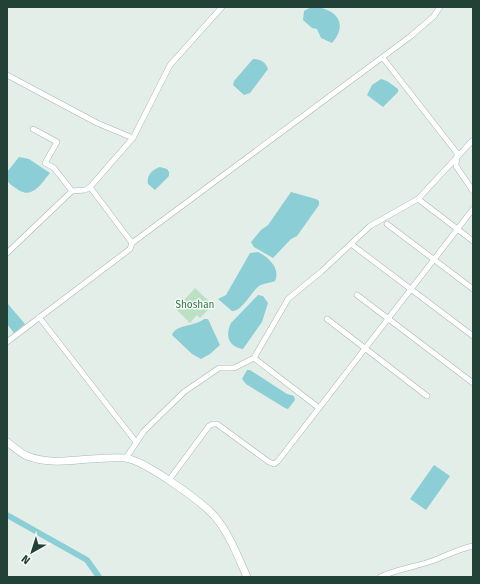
<svg xmlns="http://www.w3.org/2000/svg" width="480" height="584" viewBox="0 0 480 584" font-family="'Fira Sans',sans-serif">
<style>
.green{fill:#bce0c4}
.water{fill:#8bced5}
.lines{fill:none;stroke-linecap:round;stroke-linejoin:round}
.canal{stroke:#8bced5;stroke-width:6}
.minor-casing{stroke:#a6b7b0;stroke-width:6}
.secondary-casing{stroke:#a2bab0;stroke-width:8}
.minor{stroke:#fff;stroke-width:5}
.secondary{stroke:#fff;stroke-width:7}
.labels{text-anchor:middle;dominant-baseline:central;stroke-width:3;stroke-linejoin:round;paint-order:stroke}
.park-label{font-size:10px;fill:#2b7945;stroke:#f5faf7}
</style>
<rect width="100%" height="100%" fill="#e4eee9"/>
<!-- green -->
<path class="green" d="M195,288L213,305L200,318L197,315L190,323L176,309Z"/>
<!-- water -->
<path class="water" d="M311,7C334,7 350,22 332,43L321,38L317,29L312,28L303,20L304,11Z
M253,59C260,59 266,62 268,69L250,93L244,95L233,85L234,81Z
M381,79L387,81L398,89V92L383,107L367,95L372,85Z
M19,157L29,159L50,173C41,184 32,200 17,189C13,186 9,184 7,180V172Z
M160,167L167,169L169,172V176L155,190L148,184C146,175 153,169 160,167Z
M291,192L316,199L319,201V205L297,236L291,239L273,258L254,247L251,242L261,230L268,225Z
M258,252C268,257 281,268 275,281C270,283 264,283 259,286C252,291 242,312 232,311L218,299L226,295L250,253Z
M258,295L263,296L268,303L262,322L243,349C228,347 225,335 231,323Z
M8,304L25,324L14,333L7,324Z
M204,319H208L220,345L210,354L201,359L192,354L172,335C176,324 194,327 204,319Z
M247,370H250L287,394L294,396L295,400L288,409L285,408L246,384L242,379Z
M434,465L450,476L426,510L410,499Z"/>
<g class="lines">
<!-- canal -->
<path class="canal" d="M7,515L87,560L99,577"/>
<!-- minor casing -->
<g class="minor-casing">
<path id="minor" d="M383,58L457,153L456,166L473,191
M7,75L97,123L133,138
M33,129L57,142L45,163L54,168L72,191
M418,199L473,241
M387,224L473,289
M132,243L411,36L434,16L440,7
M351,244L473,336
M7,253L72,191L85,190L90,187L133,138L170,65L222,7
M357,295L473,383
M39,317L136,442
M327,319L427,396
M7,342L130,249L132,243L90,187
M254,358L319,408
M126,458L144,431L184,392L219,368H234L254,358L288,299L322,271L370,226L418,199L473,140
M169,480L209,426L213,424H217L269,462L274,464L278,461L473,209
M380,577C397,569 415,567 432,561C446,556 458,549 473,546"/>
</g>
<!-- secondary casing -->
<g class="secondary-casing">
<path id="secondary" d="M7,442C13,446 20,453 27,456C57,468 94,455 125,458C144,460 203,502 216,518C230,535 238,557 247,577"/>
</g>
<!-- minor -->
<use href="#minor" class="minor"/>
<!-- secondary -->
<use href="#secondary" class="secondary"/>
</g>
<g class="labels">
<!-- park labels -->
<g class="park-label">
<text x="195" y="305">Shoshan</text>
</g>
</g>
<!-- border -->
<rect width="480" height="584" fill="none" stroke="#224137" stroke-width="16"/>
<!-- north arrow -->
<g transform="translate(32 552) rotate(219)" stroke="#f5faf7" stroke-width="3" paint-order="stroke">
<path d="M0-3L7 15L0 10L-7 15Z" fill="#224137"/>
<text y="-6" font-size="11" font-weight="bold" text-anchor="middle" fill="#224137">N</text>
</g>
</svg>
